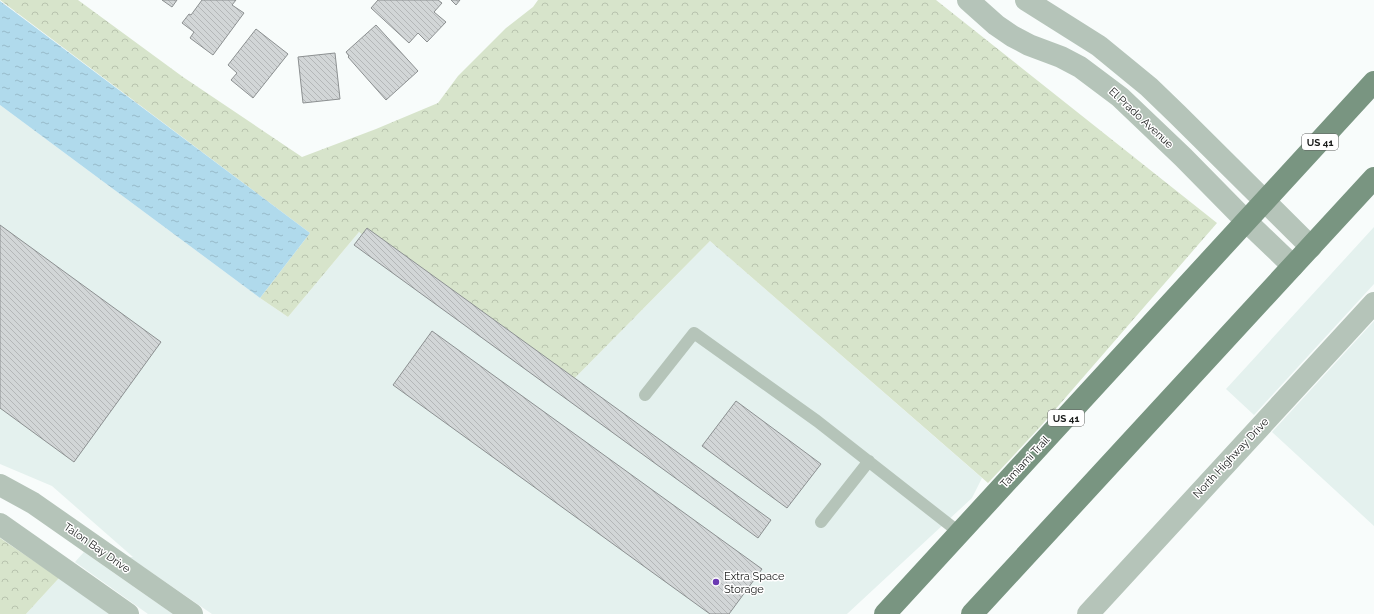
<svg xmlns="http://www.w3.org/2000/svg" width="1374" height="614" viewBox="0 0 1374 614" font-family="Raleway,sans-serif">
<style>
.built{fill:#e4f1ee}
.forest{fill:url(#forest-crowns)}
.water{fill:url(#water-ripples)}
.building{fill:url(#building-back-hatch);stroke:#8c9091}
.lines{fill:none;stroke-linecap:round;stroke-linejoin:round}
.lane{stroke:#b5c4b9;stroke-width:12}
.street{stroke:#b5c4b9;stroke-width:22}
.primary{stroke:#799581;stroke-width:22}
.poi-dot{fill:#6b3ab2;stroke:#fff;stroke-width:1.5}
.labels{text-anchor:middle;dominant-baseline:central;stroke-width:3;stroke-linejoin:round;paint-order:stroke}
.shield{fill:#fff;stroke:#5f605f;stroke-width:1}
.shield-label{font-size:10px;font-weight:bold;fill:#1a1c1b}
.street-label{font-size:11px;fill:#1a1c1b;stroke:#fff}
.poi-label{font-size:11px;fill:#1a1c1b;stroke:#fff;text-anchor:start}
</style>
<defs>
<pattern id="forest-crowns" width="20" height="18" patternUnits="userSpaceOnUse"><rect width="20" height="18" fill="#d7e4cb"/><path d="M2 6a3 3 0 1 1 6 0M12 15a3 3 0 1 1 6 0" fill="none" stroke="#b8c3ae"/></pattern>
<pattern id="water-ripples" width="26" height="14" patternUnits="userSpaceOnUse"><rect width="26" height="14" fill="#b0daec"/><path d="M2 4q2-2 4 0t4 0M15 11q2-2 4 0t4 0" fill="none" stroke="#97baca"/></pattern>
<pattern id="building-back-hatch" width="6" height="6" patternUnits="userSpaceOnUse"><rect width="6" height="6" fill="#d2d6d7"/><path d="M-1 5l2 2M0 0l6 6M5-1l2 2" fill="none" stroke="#b4b7b8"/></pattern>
</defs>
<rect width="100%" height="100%" fill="#f8fcfb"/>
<!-- built -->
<path class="built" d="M0,105L260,298L288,317L359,232L564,389L710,241L982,478L972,498L847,614H212L129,557H133L52,486L0,464Z
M1374,227V284L1254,415L1226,389Z
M1374,321V526L1272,432Z
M84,552L114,573L173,614H148L75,562Z
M59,578L109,614H26Z"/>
<!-- forest -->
<path class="forest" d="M0,0H78L183,77L302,157L376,129L438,103L458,76L506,28L533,7L538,0H936L1217,223L1040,427L988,483L710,241L564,389L359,232L288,317L260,298L310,233Z
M0,538L59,578L26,614H0Z"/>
<!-- water -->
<path class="water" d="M0,1L310,233L260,298L0,105Z"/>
<!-- building -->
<path class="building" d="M162,0H177L172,7Z
M202,0H236L232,5L244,13L213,55L190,38L194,32L182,23L189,14L191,15Z
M378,0H438L442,3L434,12L446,22L427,42L418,33L409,43L371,8Z
M451,0H460L456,5Z
M376,25L418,71L386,100L348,57L349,56L346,52Z
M256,29L288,54L253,98L231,80L237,73L228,65Z
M335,53L340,99L303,103L298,57Z
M0,225L161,342L74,462L0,408Z
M367,228L771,520L758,538L354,245Z
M432,331L762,569L729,614H710L393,385Z
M736,401L821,464L787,508L702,446Z"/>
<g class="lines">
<!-- lane -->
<path class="lane" d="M645,395L694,333L817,421L960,533
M821,522L869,461"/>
<!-- street -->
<path class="street" d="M968,0L996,25L1012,36L1029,45L1061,57L1080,67L1120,97L1183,157L1246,221L1293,266
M1026,0L1099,46L1149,87L1178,115L1311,247
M0,485L33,503L192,614
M0,524L128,614
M1088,614L1374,303"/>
<!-- primary -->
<path class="primary" d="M885,614L1374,82
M972,614L1374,178"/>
</g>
<!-- markers -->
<circle class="poi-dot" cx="716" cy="582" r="4"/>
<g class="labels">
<!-- shield labels -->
<g class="shield">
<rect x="1302" y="134" width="36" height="16" rx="3"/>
<rect x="1048" y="410" width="36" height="16" rx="3"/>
</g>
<g class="shield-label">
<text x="1320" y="142">US 41</text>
<text x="1066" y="418">US 41</text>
</g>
<!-- street labels -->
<g class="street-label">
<text transform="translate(1141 118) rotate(43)">El Prado Avenue</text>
<text transform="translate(1231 458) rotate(-47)">North Highway Drive</text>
<text transform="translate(1025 462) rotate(-47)">Tamiami Trail</text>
<text transform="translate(97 548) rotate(35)">Talon Bay Drive</text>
</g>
<!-- poi labels -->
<g class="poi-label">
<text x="724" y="576">Extra Space<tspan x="724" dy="13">Storage</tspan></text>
</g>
</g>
</svg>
